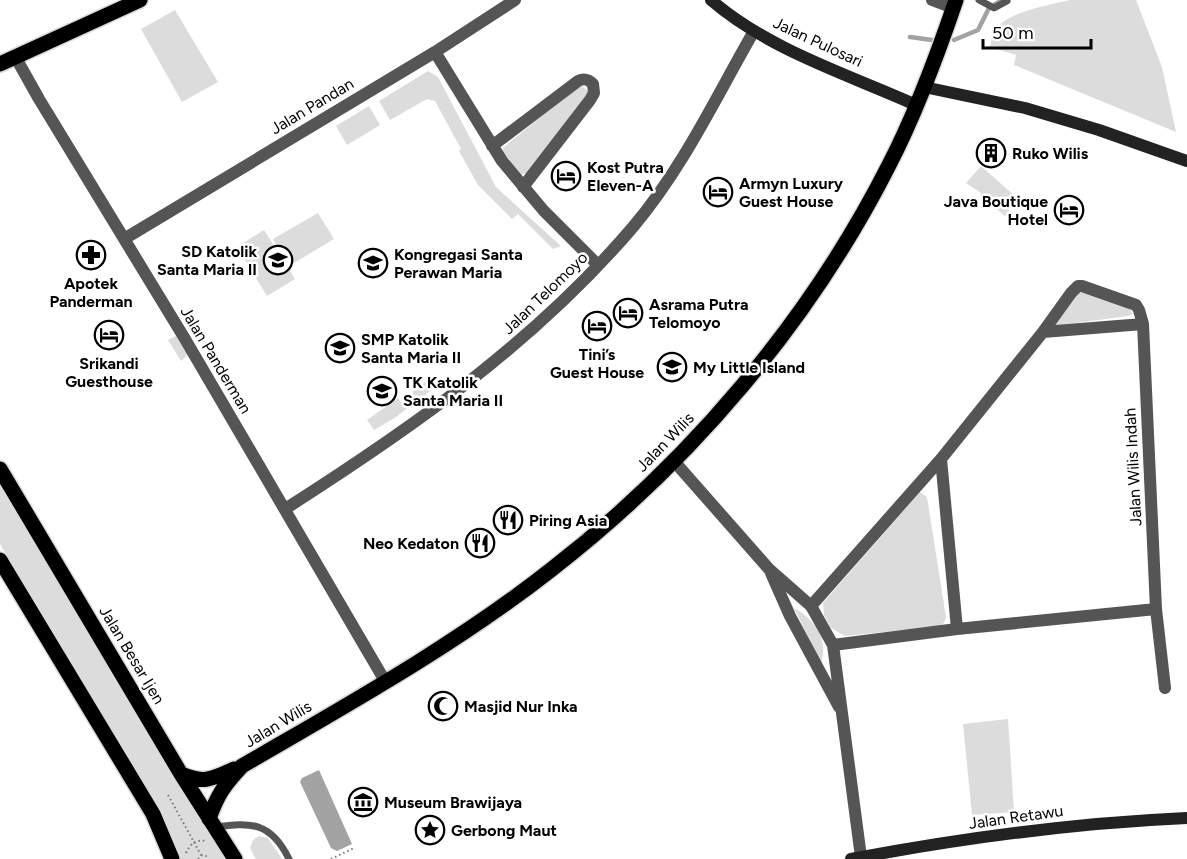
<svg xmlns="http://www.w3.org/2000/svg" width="1187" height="859" viewBox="0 0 1187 859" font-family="Figtree,sans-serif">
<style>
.green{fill:#dcdcdc}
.water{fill:#a3a3a3}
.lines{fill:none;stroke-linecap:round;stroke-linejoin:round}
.stream{stroke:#a3a3a3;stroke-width:4.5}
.primary-casing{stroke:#dbdbdb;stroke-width:18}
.path{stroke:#777;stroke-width:2;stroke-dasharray:1.5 3;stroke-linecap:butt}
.service{stroke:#555;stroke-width:7}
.minor{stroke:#555;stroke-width:12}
.secondary{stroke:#222;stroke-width:12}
.primary{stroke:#000;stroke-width:15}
.labels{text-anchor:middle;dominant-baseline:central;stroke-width:5;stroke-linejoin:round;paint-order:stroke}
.street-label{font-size:16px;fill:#000;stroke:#fff}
.poi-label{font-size:16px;font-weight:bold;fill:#000;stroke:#fff;text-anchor:start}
</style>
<rect width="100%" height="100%" fill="#fff"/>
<!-- green -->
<path class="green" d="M1070,0H1136L1162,67L1176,132L1014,65L1016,55L990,47C991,43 992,37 993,33C1003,12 1050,5 1070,0Z
M175,10L218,82L182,102L141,29Z
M428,71L438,77L496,187L561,246L553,249L518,214L512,219L478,185L459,151L461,149L435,101L427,99L390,120L379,101Z
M578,86H582L588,91V95L529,172L521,175L503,154V148Z
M369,106L380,125L347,145L336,126Z
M981,166L1017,198L1005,216L980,195L981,193L966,183Z
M318,213L334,239L289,266L273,239Z
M264,230L295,279L267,296L237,247Z
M1083,291L1129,308L1133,314L1128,316L1053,326L1075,295Z
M176,336L188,355L181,361L168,340Z
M435,374L442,382L396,417L374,430L367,420L398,398L404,406L416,398L412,392Z
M0,483L228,859H181L165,823L0,544Z
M920,492L927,497L946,617L944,623L939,626L845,636L831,628L824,615L823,603Z
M794,608C814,618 829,640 821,663Z
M1008,719L1014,812L972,815L963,724Z
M259,836L268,838L282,859H256L250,848L253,840Z"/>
<!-- water -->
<path class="water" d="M319,770L352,844L337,851L331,848L300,782L302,778Z"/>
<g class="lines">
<!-- stream -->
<path class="stream" d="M910,37L932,40
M954,40L978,30L989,8L1002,0"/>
<!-- primary casing -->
<g class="primary-casing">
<path id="primary" d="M0,64L140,0
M0,469L181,774L235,859
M0,560L153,814L172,859
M181,774C204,784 212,779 234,769
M209,819C217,795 225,784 242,766C347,705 457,644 552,569C690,462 810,321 889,165C916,113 937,56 956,0"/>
</g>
<!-- path -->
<path class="path" d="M168,795L201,855L198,859
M186,853C190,844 196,839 206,841
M201,855L206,856L208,859
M331,859L354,848"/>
<!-- service -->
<path class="service" d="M979,0L994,8L1007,1
M215,827C251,822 271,822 289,859"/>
<!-- minor -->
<path class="minor" d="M932,0L953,8
M435,52L502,161L544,211L598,265
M16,58L39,99L185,339L385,681
M492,146L578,81C584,78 588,79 593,84L594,93L590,100L523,187
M124,239L435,52L515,0
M1043,332L1143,324
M941,459L957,629
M673,460L769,569L811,606L833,645L861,857
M285,509C412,428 534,343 633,227C683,168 716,97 754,31
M771,573L790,616L839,707
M811,606L941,459L1043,332L1071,293L1078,286H1082L1136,305L1139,310L1143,324L1156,609L957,629L833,645
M1156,609L1165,688"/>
<!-- secondary -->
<path class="secondary" d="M711,0C769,50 847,74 916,105
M924,87L1025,108L1099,130L1187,161
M851,859C962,838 1074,823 1187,818"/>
<!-- primary -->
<use href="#primary" class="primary"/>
</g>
<!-- icons -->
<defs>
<g id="building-ring" transform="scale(1.5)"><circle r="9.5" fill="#fff" stroke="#000" stroke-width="1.5"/><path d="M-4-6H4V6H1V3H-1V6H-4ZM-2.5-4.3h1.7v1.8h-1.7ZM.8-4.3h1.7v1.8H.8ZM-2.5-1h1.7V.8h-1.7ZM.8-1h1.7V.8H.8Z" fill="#000"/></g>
<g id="hotel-ring" transform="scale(1.5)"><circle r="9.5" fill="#fff" stroke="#000" stroke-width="1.5"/><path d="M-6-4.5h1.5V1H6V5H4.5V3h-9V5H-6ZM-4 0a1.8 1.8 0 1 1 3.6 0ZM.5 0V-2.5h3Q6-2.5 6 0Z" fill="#000"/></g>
<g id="pharmacy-ring" transform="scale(1.5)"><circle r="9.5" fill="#fff" stroke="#000" stroke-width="1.5"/><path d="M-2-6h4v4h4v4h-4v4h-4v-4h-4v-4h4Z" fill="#000"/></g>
<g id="school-ring" transform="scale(1.5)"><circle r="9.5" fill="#fff" stroke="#000" stroke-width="1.5"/><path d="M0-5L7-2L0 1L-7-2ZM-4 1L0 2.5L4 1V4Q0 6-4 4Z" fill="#000"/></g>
<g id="restaurant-ring" transform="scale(1.5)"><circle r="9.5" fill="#fff" stroke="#000" stroke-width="1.5"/><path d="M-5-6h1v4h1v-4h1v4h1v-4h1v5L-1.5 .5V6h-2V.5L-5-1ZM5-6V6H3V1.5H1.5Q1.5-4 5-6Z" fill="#000"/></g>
<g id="mosque-ring" transform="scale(1.5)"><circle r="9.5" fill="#fff" stroke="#000" stroke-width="1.5"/><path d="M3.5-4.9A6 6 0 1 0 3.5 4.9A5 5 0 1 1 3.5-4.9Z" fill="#000"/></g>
<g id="museum-ring" transform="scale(1.5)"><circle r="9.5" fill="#fff" stroke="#000" stroke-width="1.5"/><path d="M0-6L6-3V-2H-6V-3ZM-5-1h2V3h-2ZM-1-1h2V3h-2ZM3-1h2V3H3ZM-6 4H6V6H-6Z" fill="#000"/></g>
<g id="sight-ring" transform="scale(1.5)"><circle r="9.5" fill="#fff" stroke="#000" stroke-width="1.5"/><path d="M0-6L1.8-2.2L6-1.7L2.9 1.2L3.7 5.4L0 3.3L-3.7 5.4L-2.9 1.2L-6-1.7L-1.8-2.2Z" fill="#000"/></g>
</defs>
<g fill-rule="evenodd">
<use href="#building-ring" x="991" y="153"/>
<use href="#hotel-ring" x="566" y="176"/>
<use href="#hotel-ring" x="718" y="192"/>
<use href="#hotel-ring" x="1069" y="210"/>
<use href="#pharmacy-ring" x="91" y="255"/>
<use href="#school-ring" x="278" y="260"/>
<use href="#school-ring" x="373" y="263"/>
<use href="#hotel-ring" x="628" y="313"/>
<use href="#hotel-ring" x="597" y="326"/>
<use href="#hotel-ring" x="109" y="335"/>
<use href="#school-ring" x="340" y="348"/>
<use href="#school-ring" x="672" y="367"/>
<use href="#school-ring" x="382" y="391"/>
<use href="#restaurant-ring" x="508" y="520"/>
<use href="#restaurant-ring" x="480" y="543"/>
<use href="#mosque-ring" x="443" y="706"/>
<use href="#museum-ring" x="363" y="802"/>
<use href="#sight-ring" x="430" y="830"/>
</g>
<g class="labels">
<!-- street labels -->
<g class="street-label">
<text transform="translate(818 42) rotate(25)">Jalan Pulosari</text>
<text transform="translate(312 106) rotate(-31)">Jalan Pandan</text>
<text transform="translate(545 293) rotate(-44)">Jalan Telomoyo</text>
<text transform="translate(216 360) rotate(59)">Jalan Panderman</text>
<text transform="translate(665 442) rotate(-46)">Jalan Wilis</text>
<text transform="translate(1133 467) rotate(-93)">Jalan Wilis Indah</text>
<text transform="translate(132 655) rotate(59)">Jalan Besar Ijen</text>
<text transform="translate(278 724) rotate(-31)">Jalan Wilis</text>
<text transform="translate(1016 817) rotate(-8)">Jalan Retawu</text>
</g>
<!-- poi labels -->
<g class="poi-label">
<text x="1012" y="153">Ruko Wilis</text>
<text x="587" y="167">Kost Putra<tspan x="587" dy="18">Eleven-A</tspan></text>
<text x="739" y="183">Armyn Luxury<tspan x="739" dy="18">Guest House</tspan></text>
<text x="1048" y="201" text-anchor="end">Java Boutique<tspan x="1048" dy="18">Hotel</tspan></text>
<text x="257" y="251" text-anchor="end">SD Katolik<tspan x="257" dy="18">Santa Maria II</tspan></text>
<text x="394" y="254">Kongregasi Santa<tspan x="394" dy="18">Perawan Maria</tspan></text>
<text x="91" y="283" text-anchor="middle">Apotek<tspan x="91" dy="18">Panderman</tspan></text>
<text x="649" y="304">Asrama Putra<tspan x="649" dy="18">Telomoyo</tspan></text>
<text x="361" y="339">SMP Katolik<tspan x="361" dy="18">Santa Maria II</tspan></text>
<text x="597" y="354" text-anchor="middle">Tini’s<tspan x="597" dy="18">Guest House</tspan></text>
<text x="109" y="363" text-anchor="middle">Srikandi<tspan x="109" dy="18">Guesthouse</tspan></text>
<text x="693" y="367">My Little Island</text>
<text x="403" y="382">TK Katolik<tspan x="403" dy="18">Santa Maria II</tspan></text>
<text x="529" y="520">Piring Asia</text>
<text x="459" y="543" text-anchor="end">Neo Kedaton</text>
<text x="464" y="706">Masjid Nur Inka</text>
<text x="384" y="802">Museum Brawijaya</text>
<text x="451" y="830">Gerbong Maut</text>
</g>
</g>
<!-- scale -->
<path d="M983 39v9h108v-9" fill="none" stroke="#000000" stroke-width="3"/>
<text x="992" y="39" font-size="18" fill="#000000" stroke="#ffffff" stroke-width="4.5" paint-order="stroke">50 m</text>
</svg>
